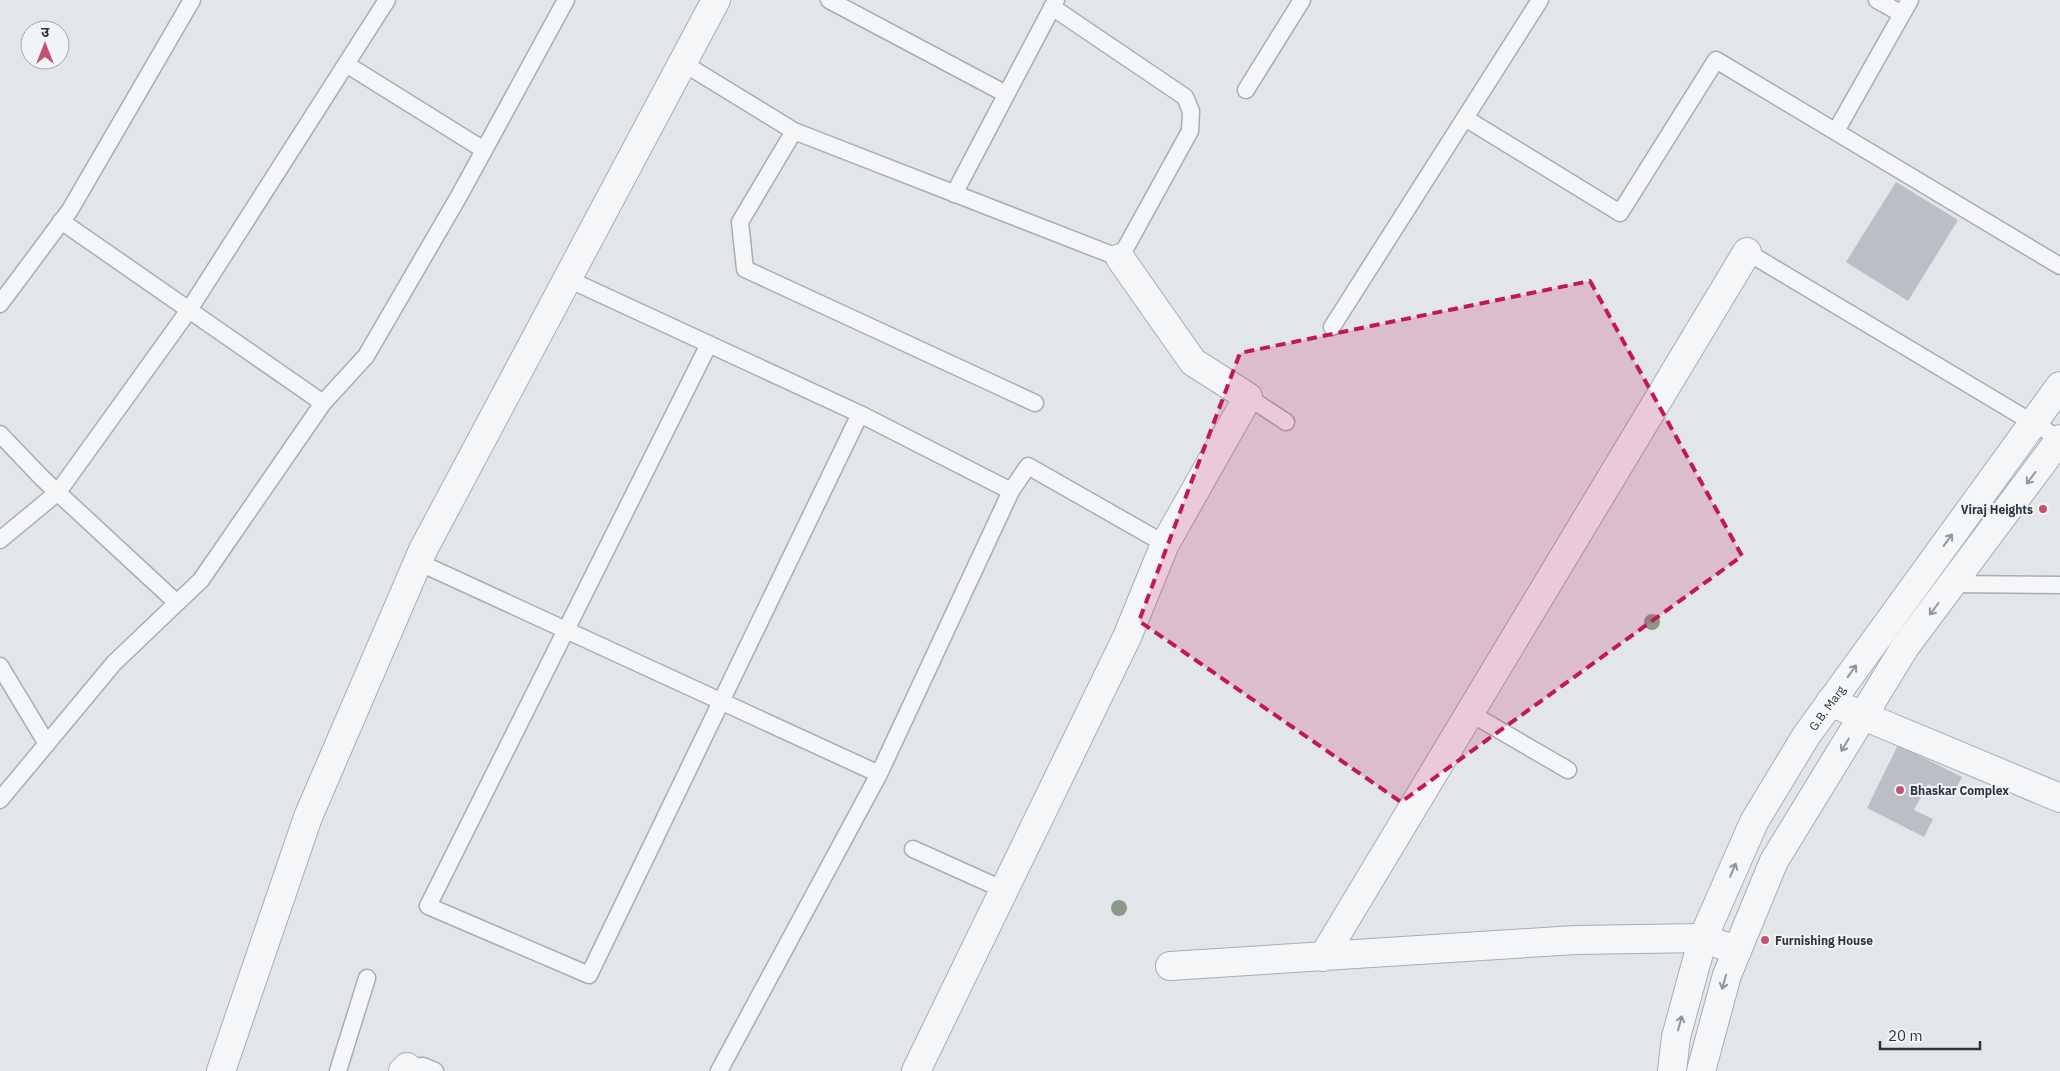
<svg xmlns="http://www.w3.org/2000/svg" width="2060" height="1071" viewBox="0 0 2060 1071" font-family="'IBM Plex Sans','Noto Sans Devanagari',sans-serif">
<style>
.building{fill:#babfc5}
.lines{fill:none;stroke-linecap:round;stroke-linejoin:round}
.service-casing{stroke:#a8adb3;stroke-width:19}
.minor-casing{stroke:#a8adb3;stroke-width:30}
.tertiary-casing{stroke:#a8adb3;stroke-width:30}
.service{stroke:#f4f6f8;stroke-width:16}
.minor{stroke:#f4f6f8;stroke-width:28}
.tertiary{stroke:#f4f6f8;stroke-width:28}
.tree{fill:#8b9989}
.oneway{stroke:#90969c}
.marked{fill:#c2185b;fill-opacity:0.2;stroke:#c2185b;stroke-width:4;stroke-dasharray:10 6;stroke-linejoin:round}
.poi-dot{fill:#c25370;stroke:#f1f4f7;stroke-width:2}
.labels{text-anchor:middle;dominant-baseline:central;stroke-width:4;stroke-linejoin:round;paint-order:stroke}
.poi-label{font-size:12px;font-weight:bold;fill:#2c353f;stroke:#f1f4f7;text-anchor:start}
.street-label{font-size:12px;fill:#2c353f;stroke:#f1f4f7}
</style>
<rect width="100%" height="100%" fill="#e2e6e9"/>
<!-- building -->
<path class="building" d="M1896,182L1958,220L1908,301L1846,262Z
M1898,745L1962,777L1952,796L1928,784L1914,810L1933,819L1924,837L1867,808Z"/>
<g class="lines">
<!-- service casing -->
<g class="service-casing">
<path id="service" d="M829,0L1006,94
M1877,0L1902,14
M683,63L794,131L1120,258L1190,131L1191,111L1185,97L1052,7
M346,64L484,150
M1246,90L1302,0
M1465,118L1620,213L1716,60L2060,266
M794,131L740,222L745,269L1035,403
M1836,131L1910,0
M954,194L1056,0
M61,221L323,403
M1747,252L2060,439
M568,279L860,414L1011,491
M0,304L70,210L192,0
M1332,327L1540,0
M709,344L428,906L589,975L860,414
M1248,397L1286,422
M0,434L42,478L177,603
M0,540L58,492L189,310L387,0
M418,562L879,774
M1952,584L2060,585
M0,666L47,744
M1470,713L1568,770
M0,800L114,663L201,580L323,403L366,356L459,196L566,0
M913,849L1004,890
M407,1067L423,1066L435,1071
M338,1071L367,978
M719,1071L879,774L1011,491L1028,466L1165,544"/>
</g>
<!-- minor casing -->
<g class="minor-casing">
<path id="minor" d="M1830,702L2060,798
M1323,957L1747,252
M1170,966L1575,940L1703,938L1737,951
M403,1071L407,1067
M916,1071L1127,637L1165,544L1248,397L1193,362L1120,258"/>
</g>
<!-- tertiary casing -->
<g class="tertiary-casing">
<g id="tertiary">
<path d="M221,1071L308,817L423,550L716,0"/>
<path id="s1" d="M1672,1071L1676,1037L1703,938L1754,822L1806,736L2060,386"/>
<path d="M1701,1071L1727,975L1774,861L1905,647L2060,439"/>
</g>
</g>
<!-- service -->
<use href="#service" class="service"/>
<!-- minor -->
<use href="#minor" class="minor"/>
<!-- tertiary -->
<use href="#tertiary" class="tertiary"/>
</g>
<!-- trees -->
<g class="tree">
<circle cx="1652" cy="622" r="8"/>
<circle cx="1119" cy="908" r="8"/>
</g>
<!-- one-way arrows -->
<defs><path id="oneway-shaft" d="M-6 0H5M1.5-3L5.5 0L1.5 3" fill="none" stroke-width="1.6" stroke-linecap="round" stroke-linejoin="round" transform="scale(1.25)"/></defs>
<g class="oneway">
<use href="#oneway-shaft" transform="translate(2031 478) rotate(127)"/>
<use href="#oneway-shaft" transform="translate(1948 540) rotate(-54)"/>
<use href="#oneway-shaft" transform="translate(1934 609) rotate(127)"/>
<use href="#oneway-shaft" transform="translate(1852 671) rotate(-54)"/>
<use href="#oneway-shaft" transform="translate(1845 745) rotate(121)"/>
<use href="#oneway-shaft" transform="translate(1733 870) rotate(-67)"/>
<use href="#oneway-shaft" transform="translate(1724 982) rotate(106)"/>
<use href="#oneway-shaft" transform="translate(1680 1023) rotate(-75)"/>
</g>
<!-- marked area -->
<path class="marked" d="M1590,281L1742,556L1401,802L1139,621L1240,353Z"/>
<!-- markers -->
<g class="poi-dot">
<circle cx="2043" cy="509" r="5"/>
<circle cx="1900" cy="790" r="5"/>
<circle cx="1765" cy="940" r="5"/>
</g>
<g class="labels">
<!-- poi labels -->
<g class="poi-label">
<text x="2033" y="509" text-anchor="end">Viraj Heights</text>
<text x="1910" y="790">Bhaskar Complex</text>
<text x="1775" y="940">Furnishing House</text>
</g>
<!-- street labels -->
<g class="street-label">
<text stroke="none"><textPath href="#s1" startOffset="399">G.B. Marg</textPath></text>
</g>
</g>
<!-- north arrow -->
<g transform="translate(45 45)"><circle r="24" fill="#f1f4f7" stroke="#a2a8ad"/>
<path d="M0-4L9 19L0 12L-9 19Z" fill="#c25370"/>
<text y="-8" font-size="14" font-weight="bold" text-anchor="middle" fill="#2c353f">उ</text>
</g>
<!-- scale -->
<path d="M1880 1041v8h100v-8" fill="none" stroke="#2c353f" stroke-width="2.5"/>
<text x="1888" y="1041" font-size="15" fill="#2c353f" stroke="#f1f4f7" stroke-width="4" paint-order="stroke">20 m</text>
</svg>
